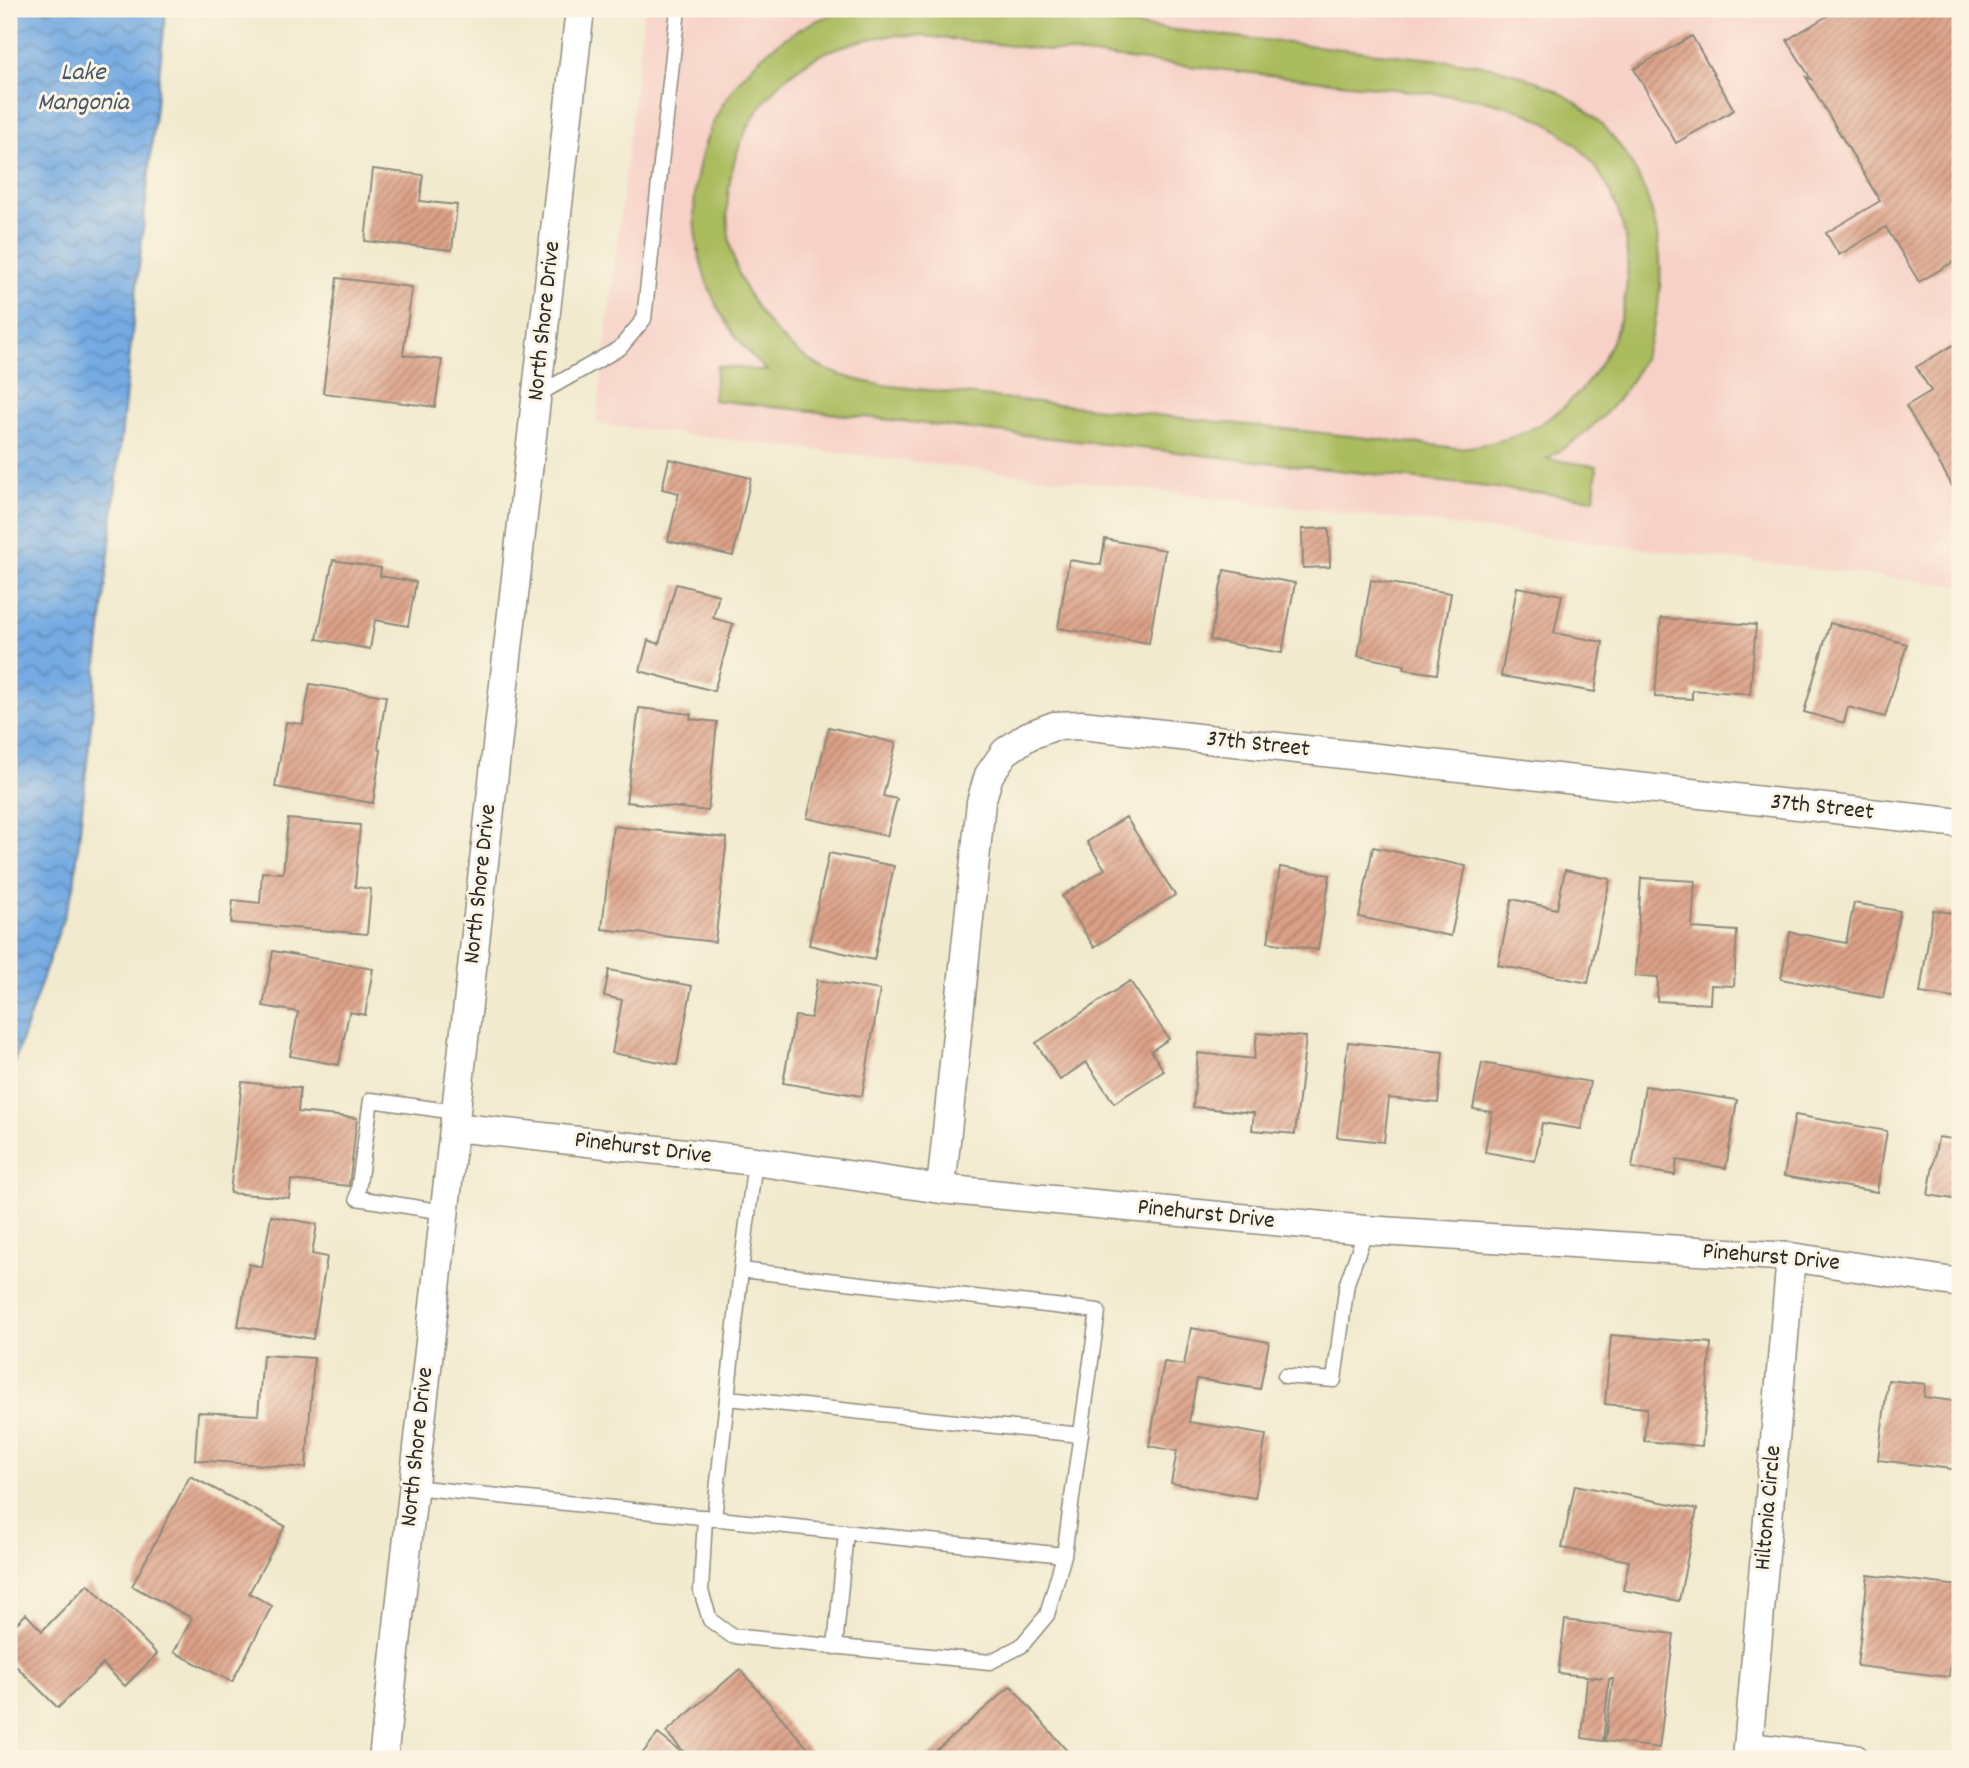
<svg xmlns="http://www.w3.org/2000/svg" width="1969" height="1768" viewBox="0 0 1969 1768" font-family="Dekko,sans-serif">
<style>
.built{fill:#f7d1c7}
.pitch{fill:#abbc5f;stroke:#6b7445;stroke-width:2;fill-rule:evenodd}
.water{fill:url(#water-waves);stroke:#506a86;stroke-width:2}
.building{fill:url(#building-hatch)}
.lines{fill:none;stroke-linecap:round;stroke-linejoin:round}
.service-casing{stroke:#8e8a7c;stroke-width:17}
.minor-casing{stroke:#8e8a7c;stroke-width:31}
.service{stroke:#fff;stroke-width:14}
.minor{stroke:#fff;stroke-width:28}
.labels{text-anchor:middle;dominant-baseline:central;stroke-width:6;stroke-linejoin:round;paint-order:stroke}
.street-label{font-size:24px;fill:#2b2b2b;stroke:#fcf5e5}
.water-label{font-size:26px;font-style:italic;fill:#45576b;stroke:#fcf5e5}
</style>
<defs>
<pattern id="water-waves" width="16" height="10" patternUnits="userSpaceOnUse" patternTransform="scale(1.75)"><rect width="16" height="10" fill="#74aae2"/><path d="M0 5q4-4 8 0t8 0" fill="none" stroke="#5f8bb7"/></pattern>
<pattern id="building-hatch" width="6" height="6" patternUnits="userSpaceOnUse" patternTransform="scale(1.75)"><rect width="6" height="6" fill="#dca087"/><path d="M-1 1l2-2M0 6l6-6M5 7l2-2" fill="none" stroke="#b3836f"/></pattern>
</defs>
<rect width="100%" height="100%" fill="#fcf5e5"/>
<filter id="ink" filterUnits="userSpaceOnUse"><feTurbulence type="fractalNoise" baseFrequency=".0143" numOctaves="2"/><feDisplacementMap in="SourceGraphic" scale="14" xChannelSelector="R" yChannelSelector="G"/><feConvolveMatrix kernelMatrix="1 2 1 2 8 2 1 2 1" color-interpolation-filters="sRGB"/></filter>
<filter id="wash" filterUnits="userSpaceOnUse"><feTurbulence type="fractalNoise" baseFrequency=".00686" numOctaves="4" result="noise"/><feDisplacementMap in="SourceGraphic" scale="28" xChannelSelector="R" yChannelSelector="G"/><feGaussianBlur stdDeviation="1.57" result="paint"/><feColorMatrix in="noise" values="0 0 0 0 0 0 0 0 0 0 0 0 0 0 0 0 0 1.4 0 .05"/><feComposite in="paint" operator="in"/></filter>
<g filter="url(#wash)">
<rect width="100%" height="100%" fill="#f1eace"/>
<!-- built -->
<path class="built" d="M644,9H1960V586L596,424Z"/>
<!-- pitch -->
<path class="pitch" d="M849,9H987L1477,64C1509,70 1538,79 1566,96C1653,150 1683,266 1643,358C1624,402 1587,436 1546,459L1597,466L1594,499L713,400L717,366L767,371C642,258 684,55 849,9ZM895,35L923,36L1473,98C1500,103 1524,110 1548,124C1661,193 1649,358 1540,424C1516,439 1487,445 1459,448L882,385C864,382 847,378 830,371C799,358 773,333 755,305C700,223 730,102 818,56C843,44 868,38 895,35Z"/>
<!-- water -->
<path class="water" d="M9,9H166L74,887L9,1077Z"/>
<g id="blocks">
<!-- building -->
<path class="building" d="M1839,9H1960V258L1919,282L1886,227L1839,255L1826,233L1880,201L1806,77L1811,79L1787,40Z
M1692,36L1734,110L1676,143L1634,69Z
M373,169L423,175L420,201L457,205L452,250L365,241Z
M337,278L412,287L403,355L442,360L435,407L323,393Z
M1960,341V499L1906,406L1931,391L1916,367Z
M669,459L751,478L733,556L668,541L679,493L662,489Z
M1329,528L1330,567L1303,568L1302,529Z
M1105,539L1165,550L1149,643L1058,628L1069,560L1101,565Z
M333,560L381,568L380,576L416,582L408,626L375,620L370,649L317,639Z
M1224,570L1295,583L1282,653L1210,640Z
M1371,580L1451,593L1437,674L1404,669L1405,665L1358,656Z
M676,584L719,595L713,618L733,624L714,691L640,671L648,640L659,644Z
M1517,587L1562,595L1554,633L1603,642L1595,692L1501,676Z
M1661,618L1756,625L1750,694L1692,690V699L1655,697Z
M1830,623L1907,644L1885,717L1848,707L1844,723L1804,712Z
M310,684L386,696L378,749L381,750L373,803L275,787L286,722L303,724Z
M1958,693H1960V732L1954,731Z
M639,708L691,714L690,719L717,722L708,811L626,802Z
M829,727L896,743L883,796L897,799L887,836L807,818Z
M1126,817L1175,895L1094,947L1062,896L1105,869L1087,842Z
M288,819L360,825L355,887L371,889L367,934L231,923L233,900L260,903L262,872L283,873Z
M613,826L727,838L715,942L602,929Z
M1373,847L1466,866L1451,936L1359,917Z
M829,853L894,866L874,960L809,945Z
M1280,867L1330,875L1318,950L1268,942Z
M1565,870L1610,879L1588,983L1498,965L1512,899L1557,909Z
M1641,878L1695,881L1692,928L1737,931L1734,986L1711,985L1710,1004L1657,1001L1658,977L1635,976Z
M1854,903L1900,911L1883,998L1781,979L1790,932L1846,943Z
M1933,910L1960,914V999L1920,993Z
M273,951L373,969L365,1015L349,1012L339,1065L290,1056L298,1012L263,1006Z
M609,970L692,986L677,1065L612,1053L622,1000L604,996Z
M817,980L880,990L862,1096L783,1083L795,1016L811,1018Z
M1130,981L1169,1039L1151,1051L1164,1071L1114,1103L1086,1062L1060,1080L1036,1043Z
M1257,1033L1306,1037L1295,1134L1252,1130L1254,1113L1193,1107L1198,1053L1254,1059Z
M1348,1042L1443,1052L1438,1103L1389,1098L1384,1142L1337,1137Z
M1482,1063L1590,1082L1581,1129L1542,1123L1535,1161L1485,1152L1492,1112L1473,1109Z
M242,1082L300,1088L298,1112L357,1118L349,1186L291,1180L289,1198L230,1193Z
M1645,1086L1737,1100L1726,1168L1677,1160L1675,1175L1632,1168Z
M1795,1115L1887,1131L1877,1192L1784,1176Z
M1938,1137L1960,1140V1200L1928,1195Z
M271,1216L317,1224L312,1254L327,1257L313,1339L238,1326L249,1264L262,1267Z
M1191,1328L1269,1342L1260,1389L1197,1379L1189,1422L1266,1435L1255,1498L1171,1483L1177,1451L1149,1446L1164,1362L1184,1365Z
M1611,1335L1711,1343L1702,1446L1644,1441L1647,1408L1605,1404Z
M263,1355L314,1358L306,1468L195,1460L198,1412L258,1415Z
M1888,1380L1925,1384L1924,1397L1960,1402V1470L1878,1460Z
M190,1476L285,1526L249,1593L272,1606L232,1682L174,1652L192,1618L132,1586Z
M1575,1485L1697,1509L1679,1601L1623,1590L1629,1561L1562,1548Z
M1868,1575L1960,1586L1949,1677L1857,1666Z
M88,1584L157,1654L125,1686L103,1664L58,1708L9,1659V1631L26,1614L42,1631Z
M1565,1620L1674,1634L1659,1748L1605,1741L1613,1679H1609L1603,1741L1582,1738L1587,1677L1603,1678L1558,1673Z
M740,1669L817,1759H690L666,1732Z
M1011,1686L1074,1759H926Z
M658,1734L685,1755L682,1759H638Z"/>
</g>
</g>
<g filter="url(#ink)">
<use href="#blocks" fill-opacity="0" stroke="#8e8a7c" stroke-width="2"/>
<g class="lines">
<!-- service casing -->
<g class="service-casing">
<path id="service" d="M537,395L620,348L644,319L678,9
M444,1212L357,1198L371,1100L455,1112
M1285,1376L1334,1380L1347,1283L1366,1230
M728,1398L1081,1435
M413,1487L1064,1555L1098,1311L741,1270L755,1161
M705,1517L701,1591L710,1620L732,1636L990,1662L1021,1646L1047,1615L1064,1555
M714,1519L741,1270
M835,1647L846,1532"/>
</g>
<!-- minor casing -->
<g class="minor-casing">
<path id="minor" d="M454,1127L755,1161L941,1189L1366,1230L1791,1257L1960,1283
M941,1189L981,802L989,775L1005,752L1028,736L1054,726L1082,725L1960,823
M1749,1747L1855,1759
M383,1759L580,9
M1747,1759L1791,1257"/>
</g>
<!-- service -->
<use href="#service" class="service"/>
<!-- minor -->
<use href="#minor" class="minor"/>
</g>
</g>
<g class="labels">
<!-- street labels -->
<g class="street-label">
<text transform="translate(545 321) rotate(-84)">North Shore Drive</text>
<text transform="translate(1258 745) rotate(6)">37th Street</text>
<text transform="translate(1822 808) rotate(6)">37th Street</text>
<text transform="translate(481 884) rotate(-84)">North Shore Drive</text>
<text transform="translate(643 1149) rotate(7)">Pinehurst Drive</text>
<text transform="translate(1206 1215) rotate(6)">Pinehurst Drive</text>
<text transform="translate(1771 1258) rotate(5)">Pinehurst Drive</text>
<text transform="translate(418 1447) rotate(-84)">North Shore Drive</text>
<text transform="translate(1769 1508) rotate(-85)">Hiltonia Circle</text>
</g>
<!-- water labels -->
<g class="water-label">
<text x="83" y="73">Lake<tspan x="83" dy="30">Mangonia</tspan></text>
</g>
</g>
<!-- margin -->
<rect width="1969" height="1768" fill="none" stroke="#fcf5e5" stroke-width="35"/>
</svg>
